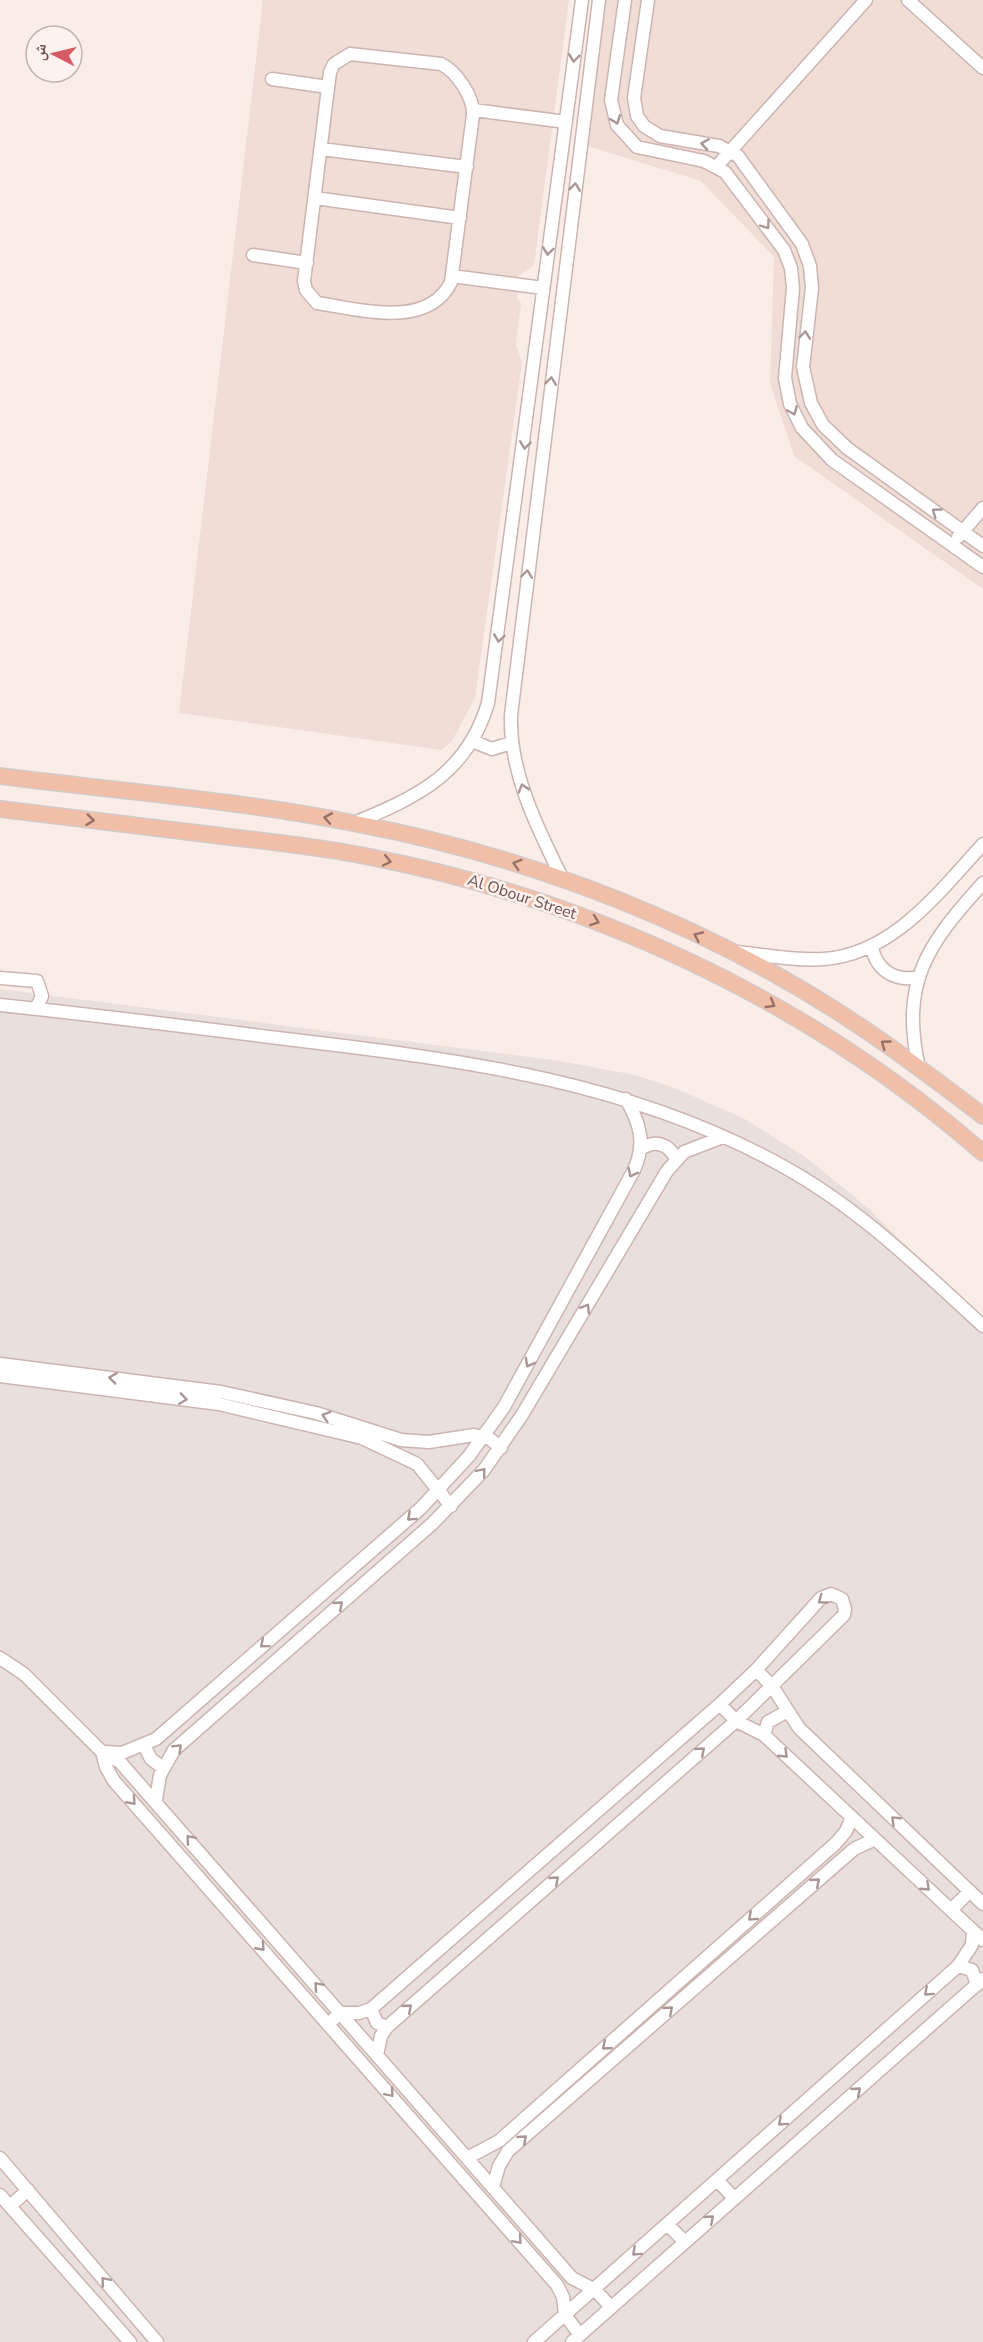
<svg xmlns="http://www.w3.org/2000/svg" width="983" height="2342" viewBox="0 0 983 2342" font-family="'Nunito Sans','Noto Naskh Arabic',sans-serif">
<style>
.residential{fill:#f0ddd6}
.industrial{fill:#e9dfdd}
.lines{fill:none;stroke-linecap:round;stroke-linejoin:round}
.minor-casing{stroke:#ccb5b1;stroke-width:15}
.major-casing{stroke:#d4caca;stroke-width:18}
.minor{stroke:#fff;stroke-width:12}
.major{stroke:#f1bfa7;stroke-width:15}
.oneway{stroke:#a99695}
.oneway2{stroke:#977169}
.labels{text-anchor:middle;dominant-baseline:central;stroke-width:5;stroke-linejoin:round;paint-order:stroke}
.street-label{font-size:16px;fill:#70504e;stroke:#fdf2ed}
</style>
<rect width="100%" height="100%" fill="#faede7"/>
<!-- residential -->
<path class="residential" d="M263,0H569L534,266L519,275L517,297L521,303L516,344L522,363L475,698L452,741L441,750L179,713Z
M606,0H983V589L794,456L770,384L774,257L701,181L587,146Z"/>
<!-- industrial -->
<path class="industrial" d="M0,989L560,1061L635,1075L672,1087L743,1118L808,1159L868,1208L983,1323V2342H0Z"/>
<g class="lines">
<!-- minor casing -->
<g class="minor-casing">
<path id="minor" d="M625,0L611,100L617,125L637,147L704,161L725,172L784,250L791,268L793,288L785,378L790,404L802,428L832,460L983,567
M648,0L634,98L637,116L644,126L660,136L719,146L738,156L802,244L810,266L812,288L803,367L811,403L823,425L847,448L983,546
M908,0L983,68
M350,54L441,64C456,71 474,97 473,115L451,282C428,330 358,309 317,303L306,290L304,281L330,72L334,64Z
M272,79L328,87
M474,110L566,122
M321,149L467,167
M717,166L866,0
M315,198L460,218
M253,255L307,263
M452,276L543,288
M958,537L983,508
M472,741L492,749L511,743
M354,823C417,797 467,774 488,703L582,0
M563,880C538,829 509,773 511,715L599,0
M872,947C876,970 895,982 918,977
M737,952C765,955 795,961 824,959C893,954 939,892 983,844
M0,978L37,981L42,996L36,1009
M0,1005C95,1015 191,1027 286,1039C463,1060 636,1081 793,1172C864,1213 923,1271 983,1326
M919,1068C900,982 927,945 983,883
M641,1149C655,1139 670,1144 676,1160
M0,1364L221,1392L316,1413L401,1440L429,1442L474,1435L490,1439L501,1448
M0,1376L219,1404L362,1438L417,1464L451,1506
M0,1658L24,1674L102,1752L120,1762L572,2278L595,2290L611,2307
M756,1670L772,1686L799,1728L983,1904
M720,1704L736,1721L764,1735L983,1940
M764,1735L768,1722L786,1712
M144,1745L151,1759L163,1768
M102,1752L106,1767L114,1781L557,2285L563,2297L565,2315L580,2335
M106,1752L122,1753L156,1739L421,1508L469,1456L504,1407L634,1170C646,1143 640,1123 626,1099
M156,1800L160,1775L174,1750L433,1523L484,1470L522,1415L667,1171L684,1152L723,1137
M951,1910L970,1891
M958,1966L972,1970L977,1985
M371,2009L377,2023L387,2027
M329,2023L341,2013H359L371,2009L720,1704L756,1670L821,1598L831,1594L842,1599L845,1609L844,1615L736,1721L387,2027L381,2036L377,2055
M0,2158L157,2342
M467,2158L499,2141L836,1843L846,1831L852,1817
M717,2180L734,2198
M493,2187L499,2166L508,2151L854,1849L875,1839
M0,2195L130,2342
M10,2206L28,2190
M667,2224L685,2242
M534,2342L958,1966L972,1945L973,1931
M572,2342L983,1979"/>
</g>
<!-- major casing -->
<g class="major-casing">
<path id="major" d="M0,776C117,791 237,800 353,823C534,857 714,927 867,1031C907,1058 945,1087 983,1116
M0,809C74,818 148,827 222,836C272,842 322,847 370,857C596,901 810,1002 983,1153"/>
</g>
<!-- minor -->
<use href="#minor" class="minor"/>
<!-- major -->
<use href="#major" class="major"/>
</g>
<!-- one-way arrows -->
<defs><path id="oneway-chevron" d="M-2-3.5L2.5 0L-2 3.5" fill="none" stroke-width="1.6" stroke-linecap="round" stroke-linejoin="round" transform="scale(1.5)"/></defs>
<g class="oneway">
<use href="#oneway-chevron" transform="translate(574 58) rotate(97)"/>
<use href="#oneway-chevron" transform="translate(616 120) rotate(69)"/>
<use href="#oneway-chevron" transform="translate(705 144) rotate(-171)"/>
<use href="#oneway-chevron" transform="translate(575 187) rotate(-83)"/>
<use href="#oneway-chevron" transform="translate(766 225) rotate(54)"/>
<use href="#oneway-chevron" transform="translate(548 251) rotate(98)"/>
<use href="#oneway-chevron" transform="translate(805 335) rotate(-83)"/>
<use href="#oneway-chevron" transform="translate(551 381) rotate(-83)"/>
<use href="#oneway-chevron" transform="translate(793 411) rotate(67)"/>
<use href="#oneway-chevron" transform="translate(525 445) rotate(97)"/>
<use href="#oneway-chevron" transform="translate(936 512) rotate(-144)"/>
<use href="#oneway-chevron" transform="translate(527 574) rotate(-83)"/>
<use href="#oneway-chevron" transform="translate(499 638) rotate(98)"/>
<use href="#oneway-chevron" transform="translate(523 788) rotate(-107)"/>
<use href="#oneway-chevron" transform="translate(632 1173) rotate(117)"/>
<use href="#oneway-chevron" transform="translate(586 1308) rotate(-59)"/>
<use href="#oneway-chevron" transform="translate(529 1363) rotate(119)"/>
<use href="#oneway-chevron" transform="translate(113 1378) rotate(-173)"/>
<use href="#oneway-chevron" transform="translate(183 1399) rotate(8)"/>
<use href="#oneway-chevron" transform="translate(326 1416) rotate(-163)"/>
<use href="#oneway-chevron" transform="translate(482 1472) rotate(-50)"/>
<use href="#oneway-chevron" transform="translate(411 1517) rotate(138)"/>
<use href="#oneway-chevron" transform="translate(822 1600) rotate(144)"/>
<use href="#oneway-chevron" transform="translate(339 1605) rotate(-41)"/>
<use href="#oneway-chevron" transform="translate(264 1644) rotate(140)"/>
<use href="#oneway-chevron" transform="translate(178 1748) rotate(-45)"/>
<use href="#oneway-chevron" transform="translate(701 1751) rotate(-41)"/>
<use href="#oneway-chevron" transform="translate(784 1754) rotate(43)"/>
<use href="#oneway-chevron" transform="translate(132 1801) rotate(48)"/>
<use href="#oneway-chevron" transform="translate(895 1820) rotate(-136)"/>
<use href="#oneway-chevron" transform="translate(190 1839) rotate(-131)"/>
<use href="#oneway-chevron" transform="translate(555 1880) rotate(-41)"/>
<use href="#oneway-chevron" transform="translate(816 1882) rotate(-41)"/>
<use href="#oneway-chevron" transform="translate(926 1887) rotate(43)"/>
<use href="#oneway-chevron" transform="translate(752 1917) rotate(138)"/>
<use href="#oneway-chevron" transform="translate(261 1947) rotate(48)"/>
<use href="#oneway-chevron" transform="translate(318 1986) rotate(-131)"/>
<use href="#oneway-chevron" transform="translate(928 1992) rotate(138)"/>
<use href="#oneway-chevron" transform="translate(408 2008) rotate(-41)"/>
<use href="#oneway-chevron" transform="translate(669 2010) rotate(-41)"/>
<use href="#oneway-chevron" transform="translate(606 2046) rotate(139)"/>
<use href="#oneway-chevron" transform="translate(857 2091) rotate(-41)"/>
<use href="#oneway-chevron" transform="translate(390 2093) rotate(49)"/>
<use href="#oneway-chevron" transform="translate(782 2122) rotate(138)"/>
<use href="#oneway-chevron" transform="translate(523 2139) rotate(-41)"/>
<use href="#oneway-chevron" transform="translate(710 2219) rotate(-41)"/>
<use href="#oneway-chevron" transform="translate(518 2240) rotate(49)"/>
<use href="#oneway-chevron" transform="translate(636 2252) rotate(138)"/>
<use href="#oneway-chevron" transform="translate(105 2281) rotate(-130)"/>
</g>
<g class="oneway2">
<use href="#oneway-chevron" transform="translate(328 818) rotate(-170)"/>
<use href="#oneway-chevron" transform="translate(90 820) rotate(7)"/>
<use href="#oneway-chevron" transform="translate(387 861) rotate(12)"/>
<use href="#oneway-chevron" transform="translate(517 864) rotate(-163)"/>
<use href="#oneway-chevron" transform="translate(595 921) rotate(20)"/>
<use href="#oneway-chevron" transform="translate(698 936) rotate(-155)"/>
<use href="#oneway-chevron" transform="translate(771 1004) rotate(30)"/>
<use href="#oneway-chevron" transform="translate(885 1044) rotate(-144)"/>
</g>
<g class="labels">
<!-- street labels -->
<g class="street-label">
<text transform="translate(522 897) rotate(18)">Al Obour Street</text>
</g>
</g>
<!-- north arrow -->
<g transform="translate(54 54) rotate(277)"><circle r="28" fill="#fdf2ed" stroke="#c5b1ad" stroke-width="1.5"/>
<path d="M0-4.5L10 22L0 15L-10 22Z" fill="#d55a64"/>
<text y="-9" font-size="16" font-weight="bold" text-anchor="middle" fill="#70504e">ش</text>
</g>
</svg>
